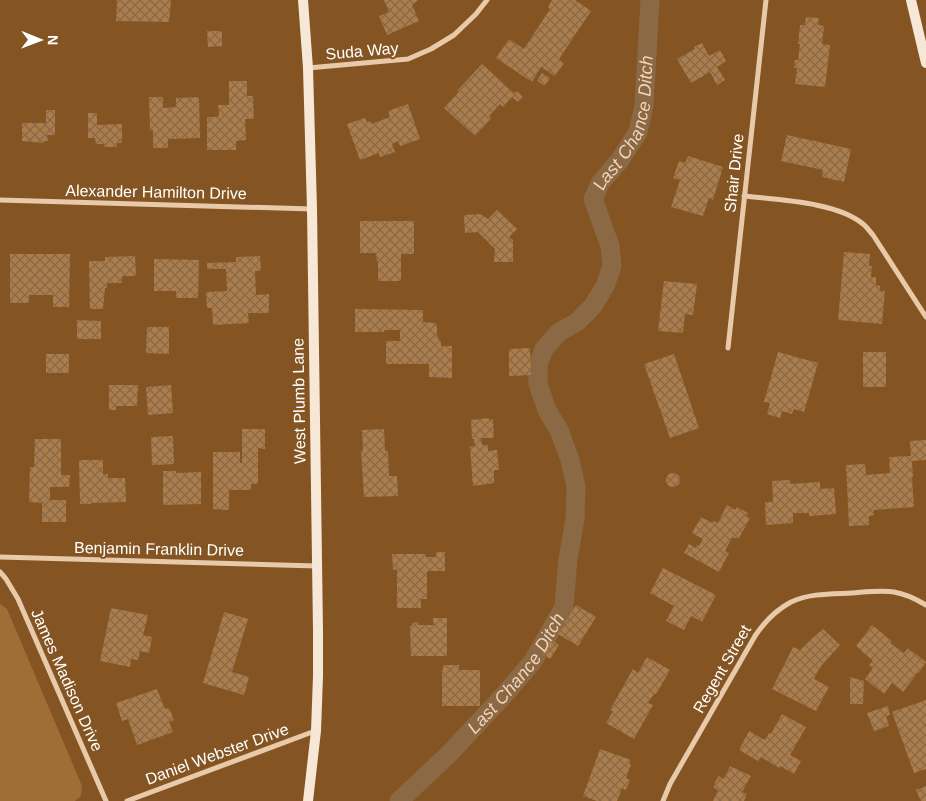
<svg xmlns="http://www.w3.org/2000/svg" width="926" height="801" viewBox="0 0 926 801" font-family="Arial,sans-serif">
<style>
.green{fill:#a16d36}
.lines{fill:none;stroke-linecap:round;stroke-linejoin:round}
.canal{stroke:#8b6945;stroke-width:19}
.building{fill:url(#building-cross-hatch)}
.street{stroke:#e8caab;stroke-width:5}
.secondary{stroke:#f7e7d6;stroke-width:10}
.labels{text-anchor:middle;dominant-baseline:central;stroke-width:4;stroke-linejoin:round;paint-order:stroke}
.street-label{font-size:16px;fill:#fff;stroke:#845522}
.water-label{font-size:18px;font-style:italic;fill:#f1d5bb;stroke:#845522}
</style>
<defs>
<pattern id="building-cross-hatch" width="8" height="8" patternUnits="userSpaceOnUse" patternTransform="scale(1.25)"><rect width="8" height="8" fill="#ac7d4b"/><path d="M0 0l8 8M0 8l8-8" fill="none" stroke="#86694b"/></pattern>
</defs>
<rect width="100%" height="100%" fill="#845522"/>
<!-- green -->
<path class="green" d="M0,604L7,609L82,786L81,796L75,801H0Z"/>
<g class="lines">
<!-- canal -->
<path class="canal" id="s1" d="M399,801L449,754L506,693L533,661L564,607L568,559L575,519L576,487L570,460L559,430L547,410L538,384V365L544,349L559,332L577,322L593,306L605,286L612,266L610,246L593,199L601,182L620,160L638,132L644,106L650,0"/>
</g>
<!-- building -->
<path class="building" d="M117,0H171L169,22L116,21Z
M384,0H418L412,5L419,21L387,35L379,16L389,12Z
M552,0H575L591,11L559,59L564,63L555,76L541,67L532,82L496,58L509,39L524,49L550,9L548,7Z
M806,17L819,18L818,25L824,26L822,44L830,45L825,87L795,84L797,68H794L795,60H798L800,44H798L800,25H805Z
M207,31H222V46L208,47Z
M702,43L709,56L720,50L726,61L717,67L725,80L717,85L710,72L691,83L677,59L695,49L694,47Z
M482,64L514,93L517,91L523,97L518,102L512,97L503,107L500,104L489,116L491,119L475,136L444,108L459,92L457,91Z
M542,73L550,78L545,86L537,81Z
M229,81H247V96H253L254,119H245L246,140L236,141V150H207V117H217L219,115L218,105H229Z
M149,97H163V108L176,107V98L199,97L200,138L168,139V148H153V130H150Z
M408,104L420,139L400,146L398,141L392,144L395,152L380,157L379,153L360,160L347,124L365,118L367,122L370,121L371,124L390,117L388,111Z
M46,110H55V135H47L48,141H44V143L22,141V123H46Z
M88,113H97V125L122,124V143H117V147H104V144H96L95,138H88Z
M787,135L851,149L844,182L822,177L823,170L781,161Z
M688,156L723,167L713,200L709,198L703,216L671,207L680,180L673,178L679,161L685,163Z
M497,210L517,229L509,237L513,240V262H494L495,249L478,232L465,233L464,215L480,214L488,219Z
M360,221H414V254H401V281H378V262L377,261L376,253H360Z
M844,252L870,254L869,266H872L871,277H876V285L880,286V291H885L882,324L838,320Z
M10,254H70L69,307H53V295H29V303H10Z
M135,256L136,276H122V283H107V288H105L103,309H90L89,261H105V257Z
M260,256L261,271H255L256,295L269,294V313H248L249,323L213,325L212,308H207L206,292L227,291L226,269H207V263L236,262V257Z
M154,259L199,260L198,298H176V291H154Z
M664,281L697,284L693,315L685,314L683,333L658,331Z
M355,309L423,310V322L435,323L437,325V335L441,343V346H452V378L429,377V364H386V341H400V330H384V332H355Z
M77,320L101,321V339H77Z
M147,327H169V354L146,353Z
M530,348L531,375L509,376V349Z
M778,352L818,363L804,412L794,409L792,414L782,411L780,418L767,414L770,403L764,402Z
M863,352H886V387H863Z
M46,354H69V373H46Z
M674,354L699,428L670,438L644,364Z
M109,385H138L137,406H116V410H109Z
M171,385L173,413L148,415L146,387Z
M489,418L490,420L493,419L494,438H481L482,445H488V451L497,450L499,470H494V483L473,486L470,447L475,446L474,439H472L471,420Z
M242,429H265V449L258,448V484H251V490H229V510L213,509V452H240V463H242Z
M384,429L385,451H388L389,476H397L398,496L364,497L361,451H363L362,430Z
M173,436L174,464L152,465L151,437Z
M35,439H61V475H70L69,487H50V500H66V522H42V503L29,502L30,467H34Z
M926,440V460L912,461L913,477H912L914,507L873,510L874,515L869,516V525L849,526L846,465L865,464L866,475L890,473L889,457L911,456L910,441Z
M79,460H103V474H108V478H125L126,502L91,503V504H80Z
M163,471H176V473L201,472V504L163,505Z
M666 480a7 7 0 1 1 14 0a7 7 0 1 1-14 0Z
M790,480V484L820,482V489L834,488L836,514L809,516V513H793V523L766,525L765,502H773L772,481Z
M727,505L735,510L737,507L748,513L746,516L750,518L739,538H732L725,551L729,553L719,572L684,553L689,544L696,548L697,545L699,546L703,539L692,533L701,517L712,523L713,521L718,523Z
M436,552H445V571H427V599H421V608H397V569L393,570L392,554H426V557H436Z
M663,568L716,595L702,622L691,616L684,630L666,621L674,606L650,593Z
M576,605L596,617L578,646L558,634Z
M111,608L148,615L143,635L152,637L149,653L140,651L138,660L131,659L130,667L100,661Z
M224,612L248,619L232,672L249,677L244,695L203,683Z
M433,618H447V656H411L410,626H412V623L418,622V625H434Z
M872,625L892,641L890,643L904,653L908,648L926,662L919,673L918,672L903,692L892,683L884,694L865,679L873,668L869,665L873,661L856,646Z
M823,629L840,645L821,666L814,679L829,687L816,711L772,689L793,647L800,650L809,641Z
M550,639L559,645L550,659L542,654Z
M647,657L670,670L656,694H654L648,703L653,705L634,739L606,723L613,711L610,710L633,669L638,673Z
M443,665H459V670H480V706H442V670H443Z
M850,677L864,681L863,704H850Z
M157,689L165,709L169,708L174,720L169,722L173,732L137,745L128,719L122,721L116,703Z
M926,700V724H925L926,727V769L914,773L892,712Z
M888,706L890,715L886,716L889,726L874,731L867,713Z
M782,714L806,727L790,755L801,761L794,774L780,766L779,768L761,757L758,761L739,750L749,731L765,740L769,733L771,734Z
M600,749L631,760L629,764L631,765L626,778L630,780L626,790L622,788L617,801H597L583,796Z
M730,766L751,776L742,792L747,794L744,801H713L718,790L713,787L718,776L724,779Z
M926,786V801H921L916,790Z"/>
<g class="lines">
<!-- street -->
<path class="street" d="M308,68L408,59L431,49L454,35L476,14L487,0
M744,196C778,200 837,202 863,224C867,227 870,232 873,235L926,317
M0,200L312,209
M728,348L766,0
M0,557L317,566
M0,572L6,579L18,599L106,801
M127,801L315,731
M663,801L670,784L755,636C765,621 776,610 791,602C810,593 832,594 852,593C866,592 881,590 894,592C906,594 916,599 926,605"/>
<!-- secondary -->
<path class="secondary" d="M303,0L308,68L312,209L318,631V676L316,731L308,801
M911,0L926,63"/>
</g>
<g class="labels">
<!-- street labels -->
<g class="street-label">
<text transform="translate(362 51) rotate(-5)">Suda Way</text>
<text transform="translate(734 173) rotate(-84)">Shair Drive</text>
<text transform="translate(156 192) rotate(1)">Alexander Hamilton Drive</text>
<text transform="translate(299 401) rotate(-91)">West Plumb Lane</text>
<text transform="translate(159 549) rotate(1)">Benjamin Franklin Drive</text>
<text transform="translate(722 669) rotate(-60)">Regent Street</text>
<text transform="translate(67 680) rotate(66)">James Madison Drive</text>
<text transform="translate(217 754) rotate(-20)">Daniel Webster Drive</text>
</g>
<!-- water labels -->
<g class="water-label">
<text stroke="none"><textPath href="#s1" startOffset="789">Last Chance Ditch</textPath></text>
<text stroke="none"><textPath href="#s1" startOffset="174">Last Chance Ditch</textPath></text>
</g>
</g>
<!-- north arrow -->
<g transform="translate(40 40) rotate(91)" stroke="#845522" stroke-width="4" paint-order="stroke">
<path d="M0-4L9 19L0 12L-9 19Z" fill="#ffffff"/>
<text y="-8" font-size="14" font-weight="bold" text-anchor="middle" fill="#ffffff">N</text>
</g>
</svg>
